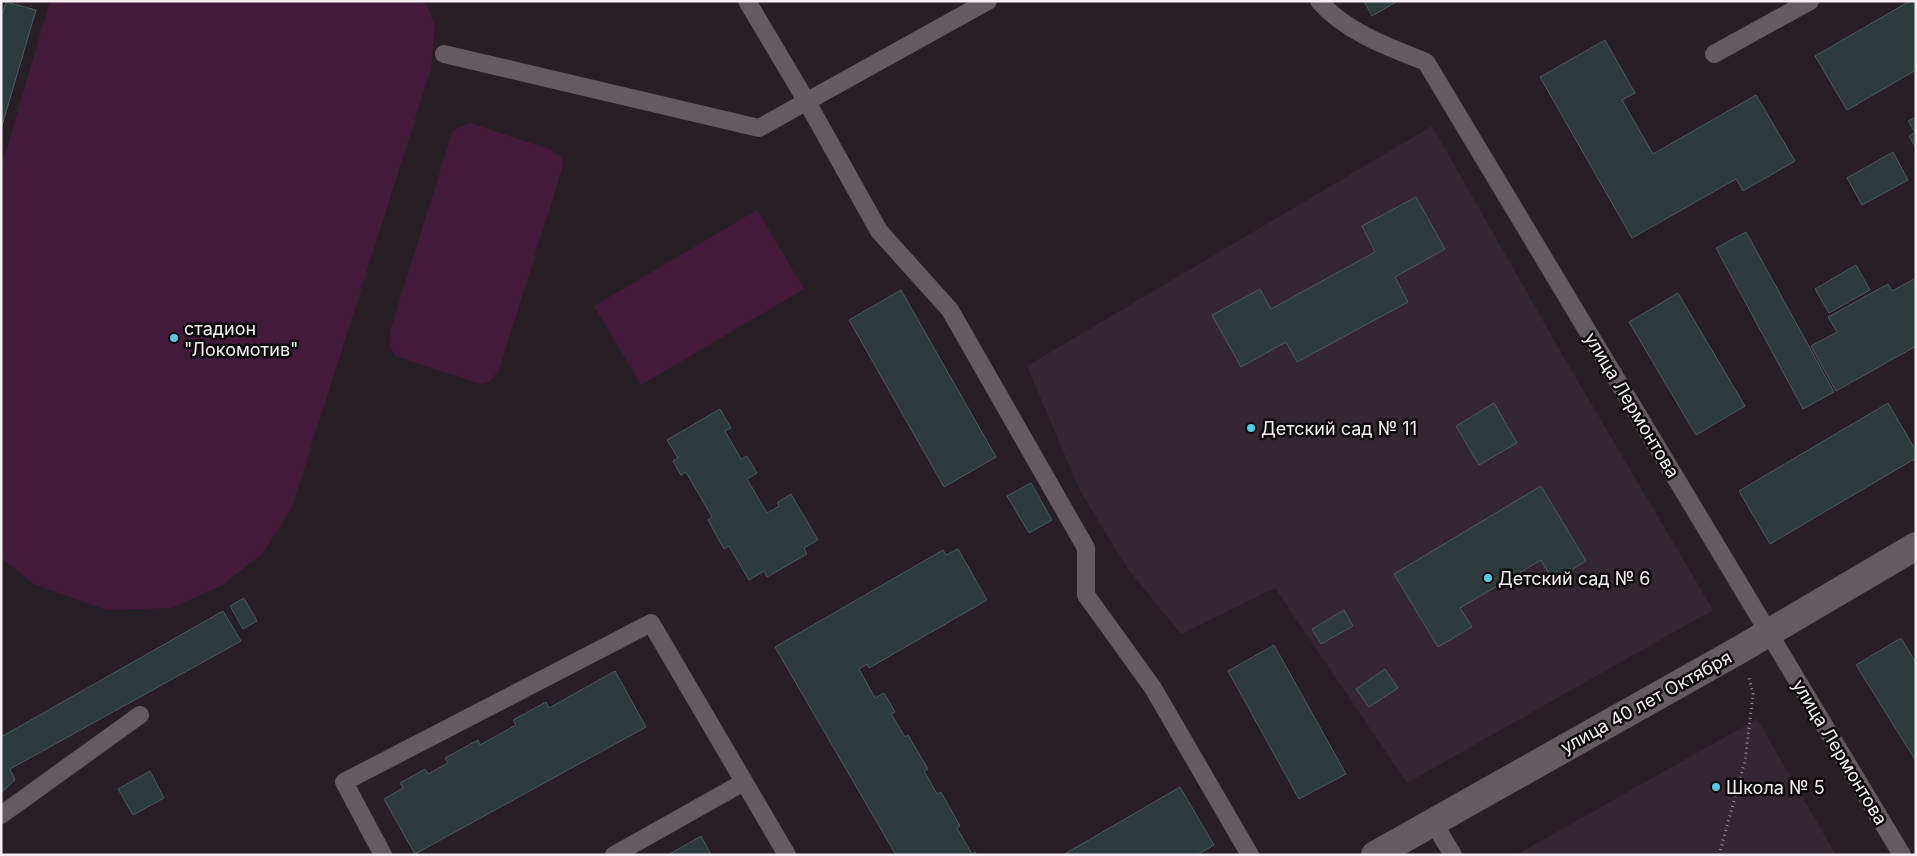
<svg xmlns="http://www.w3.org/2000/svg" width="1917" height="856" viewBox="0 0 1917 856" font-family="Inter,sans-serif">
<style>
.built{fill:#352731}
.green{fill:#441a3b}
.building{fill:#2e3b3d;stroke:#4d5a5c}
.lines{fill:none;stroke-linecap:round;stroke-linejoin:round}
.path{stroke:#948d92;stroke-width:3;stroke-dasharray:1 4;stroke-linecap:butt}
.service{stroke:#645a61;stroke-width:18}
.minor{stroke:#645a61;stroke-width:28}
.poi-dot{fill:#55cadf;stroke:#0d0a0c;stroke-width:2}
.labels{text-anchor:middle;dominant-baseline:central;stroke-width:5;stroke-linejoin:round;paint-order:stroke}
.poi-label{font-size:18px;fill:#f5eff3;stroke:#0d0a0c;text-anchor:start}
.street-label{font-size:18px;fill:#f5eff3;stroke:#0d0a0c}
</style>
<rect width="100%" height="100%" fill="#271f25"/>
<!-- built -->
<path class="built" d="M1432,126L1566,361L1713,610L1407,783L1275,588L1181,634L1128,569L1080,491L1027,366Z
M1757,719L1836,855H1516Z"/>
<!-- green -->
<path class="green" d="M50,1H425L435,26L431,69L292,507L263,553L223,585L171,608L106,610L34,584L1,558V168Z
M470,123L552,150L562,158L563,166L499,370L489,382L481,384L395,356L389,345L391,328L452,133L457,128Z
M757,210L804,289L641,385L594,306Z"/>
<!-- building -->
<path class="building" d="M1364,1H1398L1372,16Z
M1910,1H1916V70L1847,110L1815,56Z
M6,2L36,10L1,129V17Z
M1605,40L1635,93L1622,100L1653,154L1756,95L1795,161L1743,191L1736,179L1632,238L1540,77Z
M1916,117V148L1909,136L1915,132L1908,121Z
M1893,152L1908,180L1862,205L1847,178Z
M1416,197L1445,249L1395,277L1408,302L1297,362L1286,342L1241,367L1212,315L1260,289L1271,309L1375,252L1362,226Z
M1746,232L1834,392L1803,409L1716,248Z
M1856,265L1870,290L1829,313L1815,289Z
M1916,278V346L1836,391L1811,346L1837,332L1828,317L1888,284L1892,291Z
M901,290L996,457L944,487L849,320Z
M1678,293L1745,406L1696,435L1629,322Z
M1494,403L1517,443L1479,465L1456,426Z
M1888,403L1916,451V458L1770,544L1739,491Z
M720,409L731,428L725,431L741,459L747,456L757,473L747,479L767,513L779,506L777,503L791,494L818,540L804,548L807,554L767,577L764,571L749,580L729,546L724,549L708,520L712,517L686,472L681,475L673,461L678,458L667,440Z
M1031,483L1052,520L1029,533L1007,496Z
M1541,486L1586,561L1553,581L1541,560L1460,608L1472,627L1438,647L1394,574Z
M958,549L987,600L869,668L867,664L859,669L875,698L884,693L895,712L891,714L905,737L908,735L928,769L924,771L937,794L941,792L960,826L957,828L972,854L975,852L977,855H896L775,647L943,550L946,555Z
M244,598L257,621L243,629L230,606Z
M1344,610L1353,626L1321,644L1312,629Z
M223,611L241,641L10,769L15,780L1,793V737Z
M1901,638L1916,663V761L1856,665Z
M1274,645L1346,774L1299,799L1228,671Z
M1385,669L1398,688L1369,707L1356,689Z
M615,671L646,727L415,854L384,799L403,788L400,783L425,769L428,774L448,763L445,758L478,740L480,745L516,725L513,720L546,702L549,708Z
M150,771L164,798L133,815L118,789Z
M1180,787L1214,845L1197,855H1063Z
M701,836L711,855H668Z"/>
<g class="lines">
<!-- path -->
<path class="path" d="M1719,855L1745,761L1753,694L1749,678"/>
<!-- service -->
<path class="service" d="M747,1L807,102L879,231L950,310L1086,548V595L1153,688L1250,855
M1319,1C1346,32 1388,47 1426,62L1902,855
M444,54L759,128L988,1
M1714,54L1810,1
M1,815L140,715
M1433,822L1453,855
M383,855L344,782L651,623L787,855
M614,855L744,782"/>
<!-- minor -->
<path class="minor" d="M1375,855L1741,649L1916,546"/>
</g>
<!-- markers -->
<g class="poi-dot">
<circle cx="174" cy="338" r="5"/>
<circle cx="1251" cy="428" r="5"/>
<circle cx="1488" cy="578" r="5"/>
<circle cx="1716" cy="787" r="5"/>
</g>
<g class="labels">
<!-- poi labels -->
<g class="poi-label">
<text x="184" y="328">стадион<tspan x="184" dy="21">"Локомотив"</tspan></text>
<text x="1261" y="428">Детский сад № 11</text>
<text x="1498" y="578">Детский сад № 6</text>
<text x="1726" y="787">Школа № 5</text>
</g>
<!-- street labels -->
<g class="street-label">
<text transform="translate(1632 405) rotate(59)">улица Лермонтова</text>
<text transform="translate(1646 702) rotate(-29)">улица 40 лет Октября</text>
<text transform="translate(1840 752) rotate(59)">улица Лермонтова</text>
</g>
</g>
<!-- border -->
<rect width="1917" height="856" fill="none" stroke="#f5eff3" stroke-width="5"/>
</svg>
